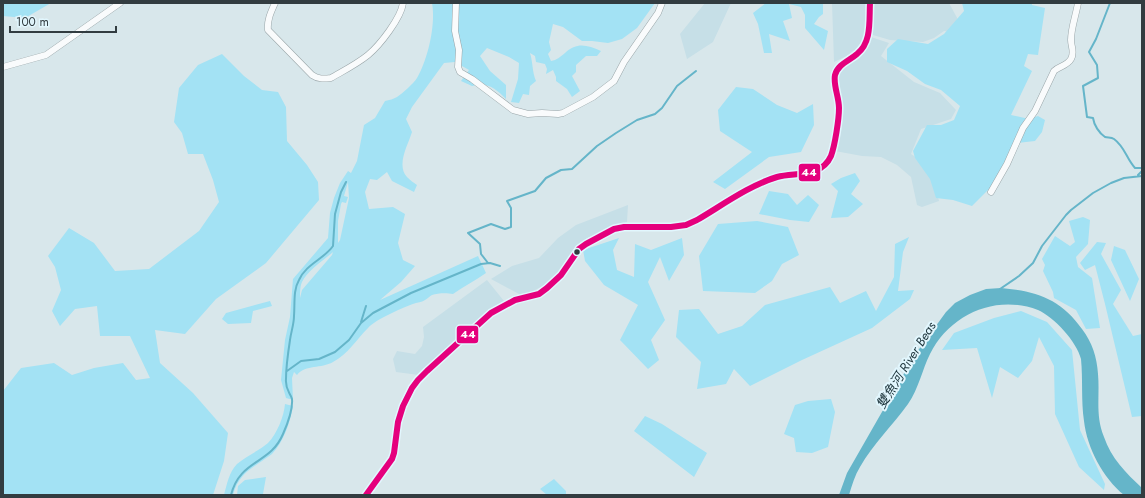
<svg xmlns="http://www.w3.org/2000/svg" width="1145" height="498" viewBox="0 0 1145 498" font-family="Jost,'Noto Sans TC',sans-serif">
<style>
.built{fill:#c6dfe7}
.green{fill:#a3e2f4;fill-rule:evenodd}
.water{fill:#65b5c9}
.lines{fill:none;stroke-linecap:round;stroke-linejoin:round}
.stream{stroke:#65b5c9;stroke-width:2}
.minor-casing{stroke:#99a5a8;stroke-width:7}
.minor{stroke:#f9fbfc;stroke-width:6}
.bus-1-casing{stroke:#e2f7fe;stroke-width:9}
.bus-1{stroke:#e5007d;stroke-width:6}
.bus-dot{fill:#323c40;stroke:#e2f7fe;stroke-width:1.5}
.labels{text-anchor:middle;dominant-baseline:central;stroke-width:4;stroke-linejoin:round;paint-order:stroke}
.water-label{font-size:13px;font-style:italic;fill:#1e353c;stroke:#e2f7fe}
.line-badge{stroke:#e2f7fe;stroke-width:1.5}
.badge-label{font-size:11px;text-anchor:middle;font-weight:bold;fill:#fff}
</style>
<rect width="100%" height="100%" fill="#d8e7eb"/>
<!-- built -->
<path class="built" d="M705,3H731L713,42L687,59L680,34Z
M832,3H867L866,28L863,40L853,53L834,62Z
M873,3H949L962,27L958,33L944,31L934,38L923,42L890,40L873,35Z
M871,37L889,43L881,56L914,82L940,93L956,110L951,119L921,129L911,154L931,167L939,201L922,207L917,205L911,177L897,165L881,157L862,156L835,151L840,115L841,97L838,74L840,69L864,49Z
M628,205L627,222L587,238L562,269L545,285L529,293L519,294L491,279L512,266L539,258L558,238L576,225Z
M487,280L504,301L419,375L396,372L393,359L397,351L415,354L422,346L424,337L423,327Z"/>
<!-- green -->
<path class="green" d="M3,3H51L25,18L3,16Z
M432,3H655L637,28L622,39L608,43L592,41H582L563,27L553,24L549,42L551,50L548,54L551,61C557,60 560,57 565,53C577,42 587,45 601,51L597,56H586L576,65V72L572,76L580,91L572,97L567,89L556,81V77L553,70L546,74L547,69L545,64L536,62L535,56L530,53C533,62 532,72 536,81L530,86L529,95L523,94L519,103L511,102L518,79L519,63L509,57L487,48L480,56L490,71L506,85V99C496,89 488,82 472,86L461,81L469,70L455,62L444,63L412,107L406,119L412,132C408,145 396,165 407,177C410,180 414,183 417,185L414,192L392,181L387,172L377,180L370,179L365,192L369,209L393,207L405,214L398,243L403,260L415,266L401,282L380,300L478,256L486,273C475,281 464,286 453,294C447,293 438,293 432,295C430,296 427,299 425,300C422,302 419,302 416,303C404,307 376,319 368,328C356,340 348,354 333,362C321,369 306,364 297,375L294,372L292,378L293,400L286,398L281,380L285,340L290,317L293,279L328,238L330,213L334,198L340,183L348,171L351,173L357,161L364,125L375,118L385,101C389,100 394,99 397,97C403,93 413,84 417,78C428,59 436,24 432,3ZM348,182L349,198L340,240L338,243V221L341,204L342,202L346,203L348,197L344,196ZM333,252L332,255L302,290L300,298C300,293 300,286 302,282C307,271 324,260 333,252Z
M766,3H823V14L819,17L814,24L828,31L824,50L805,28V15L801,7L789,4L792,18L783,21L790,41L769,34L772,53H764L758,24L753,13Z
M962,3H1032V5L1045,8L1038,55L1028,54L1024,66L1032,71L1011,115L1029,119L1038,116L1045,120L1042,132L1035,141L1017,143L995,183L972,206L953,200L936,198L930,179L915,158L913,151L927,125H941L954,120L960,106L941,90L925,84L907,71L887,62V49L898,39L928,44L944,34L964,11Z
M222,54L244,76L262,90L278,92L286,107L287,141L307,165L318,182L319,200L266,263L216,299L185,334L155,330L160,363L193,393L228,433L224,461L213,495H3V391L21,368L54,363L72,375L94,368L123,363L136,380L150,378L130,336H100L97,306L75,309L60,326L52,311L61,290L55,267L48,256L69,228L94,243L115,271L149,269L199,231L219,202L213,180L203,154H188L182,133L174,122L179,88L198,65Z
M736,87L753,89L777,105L797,113L813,104L814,125L801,152L769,157L725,189L713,182L752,152L720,131L718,110Z
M855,173L860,181L851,194L863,204L848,217L831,218L838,191L831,184L841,178Z
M769,191L788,194L797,205L808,195L819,205L809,222L790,220L759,214Z
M1083,217L1090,220L1088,244L1076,257L1078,267L1092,278L1100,328L1086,329L1076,310L1054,298L1053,292L1043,271L1045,265L1042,259L1055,236L1070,246L1075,242L1069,221Z
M757,221L788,227L799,255L782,264L772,281L755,293L703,291L699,256L718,224Z
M909,237L903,252L898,291L914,290L910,299L872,328L802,360L750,386L734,369L726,384L697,389L701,362L676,337L679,310L699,309L718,334L742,326L765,305L830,287L840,303L866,291L876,311L894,277L895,244Z
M619,238L613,250L617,270L634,277L635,244L651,250L682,238L684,255L669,281L660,257L648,282L665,320L651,340L659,360L648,369L620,340L638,305L604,285L585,261L583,250Z
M1097,242L1106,243L1101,254L1121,290L1113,304L1133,336L1142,334V416L1132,417L1105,304L1095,265L1085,270L1080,263Z
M1114,246L1125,250L1139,279L1130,301L1111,260Z
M270,301L272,306L253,311L251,323L228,324L222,319L226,313Z
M1021,311L1047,322L1072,350L1080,430L1105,484L1104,490L1079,467L1055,414L1054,366L1039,337L1032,361L1018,378L1000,367L992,398L977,348L942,350L954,333L994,318Z
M831,399L835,412L828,447L812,453L796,452L794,438L784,434L795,405L808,401Z
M285,404L293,406C290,423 284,441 272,454C269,456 265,459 262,461C247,471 238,477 233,495H224C227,484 229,472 237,464C246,456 259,451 268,443C277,434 284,416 285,404Z
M645,416L662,424L707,453L694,477L634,431Z
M266,477L263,494L264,495H237L238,486L245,480Z
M554,479L566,491V495H547L540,489Z"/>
<!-- water -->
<path class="water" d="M1001,288C1036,291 1061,299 1082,329C1092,342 1097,357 1098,374C1100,396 1095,415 1104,437C1111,458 1126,473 1142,488V495H1124C1103,478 1087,448 1084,421C1081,400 1083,380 1081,359C1077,342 1054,317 1038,310C996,294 950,314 930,354C922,370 919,388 908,404C893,425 873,444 860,467C855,475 852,485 849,495H839L847,473L914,356L946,312L955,303L970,295L986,289Z"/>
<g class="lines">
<!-- stream -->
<path class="stream" d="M1110,3L1096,39L1089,52L1097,65L1098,78L1083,86L1087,117L1093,118C1094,125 1099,133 1105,137C1108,138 1111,137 1114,139C1125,147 1126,158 1135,168H1142
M1138,175L1142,171
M488,263L481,254L480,244L468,233L491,224L505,229L511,227V208L507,201L535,191L546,178L561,170L572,169L597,146L616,133L637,120L655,114L662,108L677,86L696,71
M1000,289L1019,276L1033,263L1042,246L1066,215L1071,210L1093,193L1111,183L1124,178L1142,176
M361,322L366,306
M287,371L301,361L319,359L335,352L349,340L361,323L373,313L411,293L481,264L490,263L500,266
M231,495C240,459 270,465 283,434C287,425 293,410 292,399C290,392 285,390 286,379C286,366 288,353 290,340C291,332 294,324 294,316C295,304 293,290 299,280C306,264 324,259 333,246L335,214L341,192L346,182"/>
<!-- minor casing -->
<g class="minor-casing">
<path id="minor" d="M275,3C271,12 267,20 268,30L312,75C318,79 323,79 331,78C343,71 357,64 368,55C380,45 401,18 403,3
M456,3L455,31L459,50L458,67L460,72L472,79L513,110L528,114L542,113L558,114L563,113L593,97L614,81L624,62L658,13L662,3
M3,67L46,55L120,3
M991,192L1007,164L1023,128L1035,111L1054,71C1059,66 1067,66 1071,59C1075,52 1071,47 1071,40C1071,28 1076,15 1078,3
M366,495L392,459L394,453L398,422L403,406L412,388L418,380L427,371L491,313L515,300L539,294L547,288L561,275L579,249L586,244L614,229L624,227H671L686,225L697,220C721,206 750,185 777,177C796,172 821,178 831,156C835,145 839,119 839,108C839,97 833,85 835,75C838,64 849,61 857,54C872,42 869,21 870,3"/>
</g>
<!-- minor -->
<use href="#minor" class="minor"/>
<!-- bus-1 casing -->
<g class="bus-1-casing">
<path id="bus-1" d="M366,495L392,459L394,453L398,422L403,406L412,388L418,380L427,371L491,313L515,300L539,294L547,288L561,275L579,249L586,244L614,229L624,227H671L686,225L697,220C721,206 750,185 777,177C796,172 821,178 831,156C835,145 839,119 839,108C839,97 833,85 835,75C838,64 849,61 857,54C872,42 869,21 870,3"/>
</g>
<!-- bus-1 -->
<use href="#bus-1" class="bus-1"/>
</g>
<!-- markers -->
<circle class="bus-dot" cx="577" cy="252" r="3.5"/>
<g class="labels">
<!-- water labels -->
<g class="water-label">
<text transform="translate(906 365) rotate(-58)">雙魚河 River Beas</text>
</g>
</g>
<g class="line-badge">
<rect x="798" y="163" width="23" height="19" rx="4" fill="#e5007d"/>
<rect x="456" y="325" width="23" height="19" rx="4" fill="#e5007d"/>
</g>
<g class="badge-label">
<text x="809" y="176">44</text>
<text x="468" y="338">44</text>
</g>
<!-- border -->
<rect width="1145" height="498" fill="none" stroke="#323c40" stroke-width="8"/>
<!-- scale -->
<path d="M10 26v6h106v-6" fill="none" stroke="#323c40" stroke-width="2"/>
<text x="16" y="26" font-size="12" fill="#323c40" stroke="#e2f7fe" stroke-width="3" paint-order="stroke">100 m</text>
</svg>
